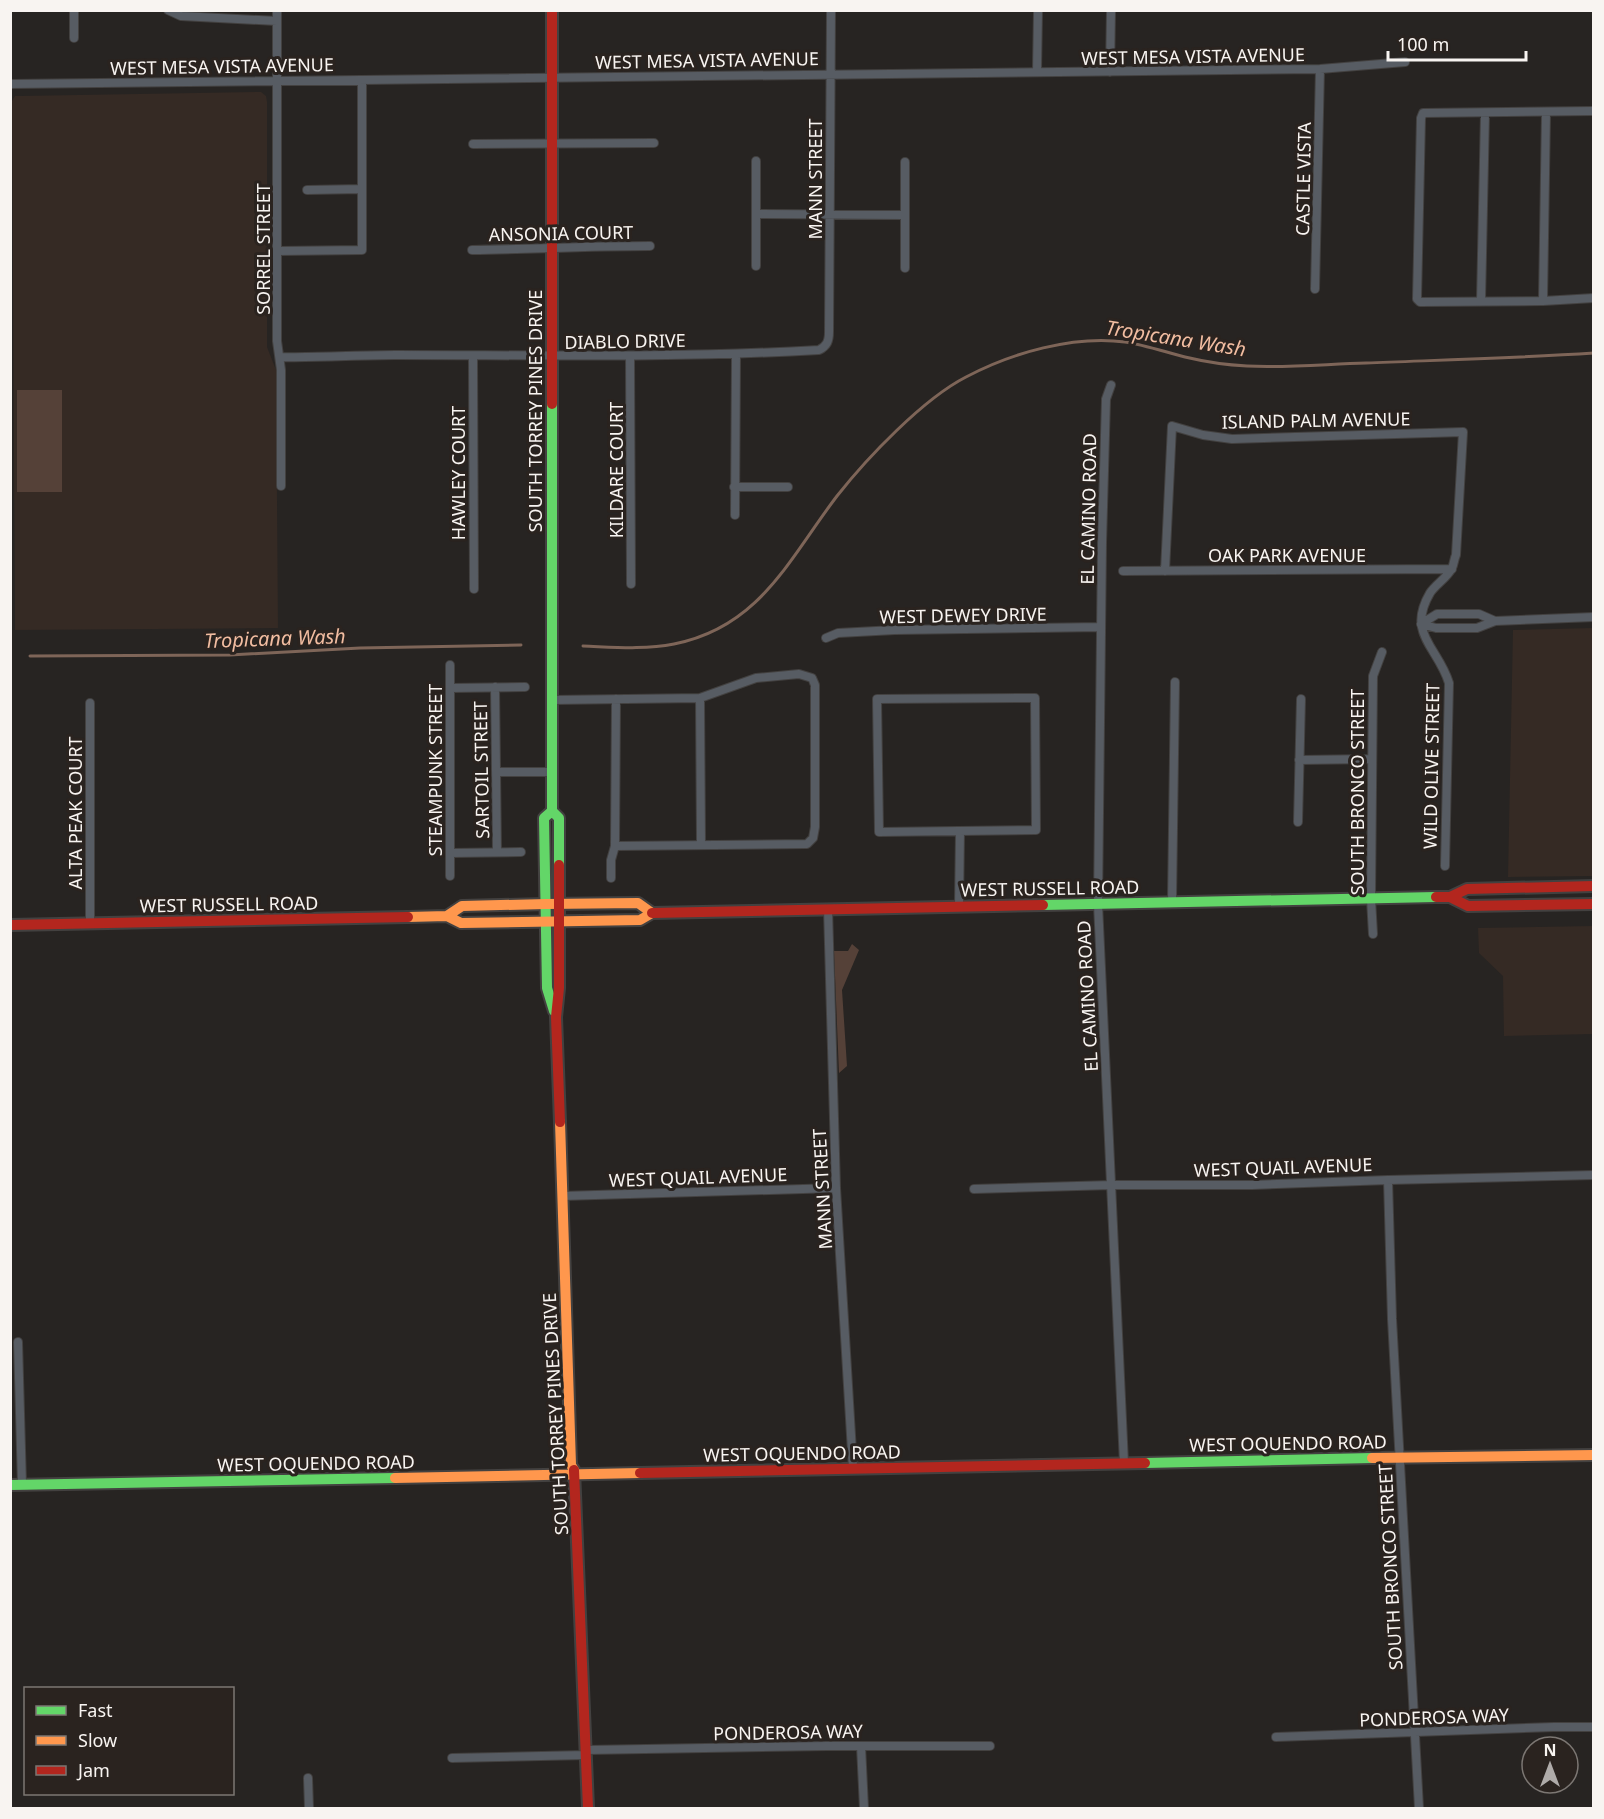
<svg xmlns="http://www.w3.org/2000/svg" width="1604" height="1819" viewBox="0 0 1604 1819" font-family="'Noto Sans',sans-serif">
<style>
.built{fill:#352a24}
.green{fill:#554138}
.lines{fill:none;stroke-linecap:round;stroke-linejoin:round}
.stream{stroke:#7e6558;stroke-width:3}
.street-casing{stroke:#434140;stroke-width:10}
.fast-casing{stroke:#434140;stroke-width:14}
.slow-casing{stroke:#434140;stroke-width:14}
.jam-casing{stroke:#434140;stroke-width:14}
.street{stroke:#575c63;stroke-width:8}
.fast{stroke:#63d668;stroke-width:10}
.slow{stroke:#ff974d;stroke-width:10}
.jam{stroke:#b3261e;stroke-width:10}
.labels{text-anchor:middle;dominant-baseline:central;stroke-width:6;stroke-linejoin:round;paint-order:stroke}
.street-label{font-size:18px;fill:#f8f4f1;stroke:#2a231f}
.water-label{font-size:20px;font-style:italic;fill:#f2bda1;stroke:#2a231f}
</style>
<rect width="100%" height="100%" fill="#272422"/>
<!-- built -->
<path class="built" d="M261,92L266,96L267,102V347L276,370L278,628L15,630L12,101L15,96H20Z
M1593,628V876L1508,877L1513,630Z
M1593,926V1034L1504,1036L1503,976L1479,953L1478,928Z"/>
<!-- green -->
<path class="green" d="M17,390H62V492H17Z
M852,944L859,950L842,990L847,1066L839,1073L834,951H848Z"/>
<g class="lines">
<!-- stream -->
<path class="stream" d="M583,646C612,647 644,650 674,644C760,627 789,559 837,496C867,458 923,399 966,377C1011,353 1074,335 1125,342C1145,345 1165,352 1185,357C1206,362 1226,365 1247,366C1286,368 1327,364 1366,363C1442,360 1518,358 1594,353
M30,656L230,655L360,648L521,645"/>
<!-- street casing -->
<g class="street-casing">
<path id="street" d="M74,10V38
M168,10L181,16L277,21
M277,10V341L281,370V486
M1037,72L1038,10
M1110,72L1111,10
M10,84L1320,69L1405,62
M1594,111L1423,113L1421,118L1417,299L1420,302L1543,301L1594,298
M473,144L654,143
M307,190L362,189
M756,214L904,215
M472,250C532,249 591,246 650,246
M278,251L362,250V80
M756,266V161
M905,268V162
M1315,289L1320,69
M1481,301L1485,113
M1543,301L1546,112
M630,356L631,584
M281,357C319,358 357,355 395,355C536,355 677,358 819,350C827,346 829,341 829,332L831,10
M473,357L474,589
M1111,385L1106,399L1102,543L1098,904L1124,1463
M734,487H788
M735,515L736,355
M1123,571L1452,569
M1165,571L1172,426L1203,435L1232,439L1463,432L1456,555C1454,559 1454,564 1452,568C1447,578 1436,584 1430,593C1406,634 1438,647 1449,683L1445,866
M1421,624L1436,628H1477L1495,621L1594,617
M1421,624L1437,614H1479L1495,621
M826,638L838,633L895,630L1101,627
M495,687L497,852
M450,688L525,687
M700,698L701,845
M1035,698L1036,830L879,832L877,699Z
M552,700L700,698L756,678L799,674L812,678L815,685V827L813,838L807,844L615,846
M90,703V923
M1299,760L1372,759
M496,772H552
M1298,822L1301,699
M450,853L521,852
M450,876V665
M611,878V860L615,846L616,699
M1172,902L1175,682
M959,906L960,831
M828,909L836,1188L853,1468
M1373,934L1371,899L1373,676L1382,652
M1388,1180L1392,1319L1419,1808
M974,1189L1112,1185H1252L1388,1180L1594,1175
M562,1196L836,1188
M18,1342L22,1485
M1276,1737L1554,1727H1594
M861,1746L864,1808
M586,1750L827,1746H990
M452,1758L586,1755
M308,1778L309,1808"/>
</g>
<!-- fast casing -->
<g class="fast-casing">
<path id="fast" d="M552,404V811L559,818V865
M552,811L544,818L547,988L554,1011
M1043,905L1436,897
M1145,1463L1372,1458
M10,1485L395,1478"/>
</g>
<!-- slow casing -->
<g class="slow-casing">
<path id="slow" d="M447,916L462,906L546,904L638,903L652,913
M408,917L447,916L461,923L640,920L652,913
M560,1122L571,1465L574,1470
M1372,1458L1594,1455
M395,1478L640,1473"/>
</g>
<!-- jam casing -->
<g class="jam-casing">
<path id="jam" d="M552,10V404
M559,865V988L556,1017L560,1122
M1436,897H1450L1467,889L1594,886
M1450,897L1468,906L1594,904
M652,913L1043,905
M10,925L408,917
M574,1470L588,1808
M640,1473L1145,1463"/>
</g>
<!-- street -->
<use href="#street" class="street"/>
<!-- fast -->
<use href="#fast" class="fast"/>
<!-- slow -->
<use href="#slow" class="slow"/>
<!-- jam -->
<use href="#jam" class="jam"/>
</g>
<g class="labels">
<!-- street labels -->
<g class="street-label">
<text transform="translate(1193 56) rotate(-1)">WEST MESA VISTA AVENUE</text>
<text transform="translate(707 60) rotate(-1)">WEST MESA VISTA AVENUE</text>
<text transform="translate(222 66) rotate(-1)">WEST MESA VISTA AVENUE</text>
<text transform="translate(815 179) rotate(-90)">MANN STREET</text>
<text transform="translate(1303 179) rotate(-89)">CASTLE VISTA</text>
<text transform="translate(561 233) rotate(-1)">ANSONIA COURT</text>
<text transform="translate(263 249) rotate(-90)">SORREL STREET</text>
<text transform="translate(625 341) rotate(-1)">DIABLO DRIVE</text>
<text transform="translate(535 411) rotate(-90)">SOUTH TORREY PINES DRIVE</text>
<text transform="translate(1316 420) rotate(-1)">ISLAND PALM AVENUE</text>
<text transform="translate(616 470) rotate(-90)">KILDARE COURT</text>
<text transform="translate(458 473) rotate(-90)">HAWLEY COURT</text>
<text transform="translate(1088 509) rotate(-89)">EL CAMINO ROAD</text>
<text x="1287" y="555">OAK PARK AVENUE</text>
<text transform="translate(963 615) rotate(-1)">WEST DEWEY DRIVE</text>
<text transform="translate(1431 766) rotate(-89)">WILD OLIVE STREET</text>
<text transform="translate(435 770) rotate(-90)">STEAMPUNK STREET</text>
<text transform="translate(481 770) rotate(-91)">SARTOIL STREET</text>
<text transform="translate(1357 792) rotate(-90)">SOUTH BRONCO STREET</text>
<text transform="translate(75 813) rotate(-90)">ALTA PEAK COURT</text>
<text transform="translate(1050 888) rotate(-1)">WEST RUSSELL ROAD</text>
<text transform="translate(229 904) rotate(-1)">WEST RUSSELL ROAD</text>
<text transform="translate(1087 996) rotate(-93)">EL CAMINO ROAD</text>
<text transform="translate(1283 1167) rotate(-2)">WEST QUAIL AVENUE</text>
<text transform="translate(698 1177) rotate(-2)">WEST QUAIL AVENUE</text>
<text transform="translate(822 1189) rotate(-93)">MANN STREET</text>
<text transform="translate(555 1414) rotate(-93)">SOUTH TORREY PINES DRIVE</text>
<text transform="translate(1288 1443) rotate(-1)">WEST OQUENDO ROAD</text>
<text transform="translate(802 1453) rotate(-1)">WEST OQUENDO ROAD</text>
<text transform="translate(316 1463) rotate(-1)">WEST OQUENDO ROAD</text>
<text transform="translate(1390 1567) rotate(-93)">SOUTH BRONCO STREET</text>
<text transform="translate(1434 1717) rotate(-2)">PONDEROSA WAY</text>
<text transform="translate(788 1732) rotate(-1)">PONDEROSA WAY</text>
</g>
<!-- water labels -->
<g class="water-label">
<text transform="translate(1176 338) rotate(9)">Tropicana Wash</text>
<text transform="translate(275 638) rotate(-2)">Tropicana Wash</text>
</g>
</g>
<!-- border -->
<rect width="1604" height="1819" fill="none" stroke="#f8f4f1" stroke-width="24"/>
<!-- legend -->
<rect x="24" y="1687" width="210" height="108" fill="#2a231f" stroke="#7c7773" stroke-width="1.5"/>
<rect x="36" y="1706" width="30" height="9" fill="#63d668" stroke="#7c7773" stroke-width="1.5"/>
<text x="78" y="1717" font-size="18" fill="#f8f4f1">Fast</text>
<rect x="36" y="1736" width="30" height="9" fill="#ff974d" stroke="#7c7773" stroke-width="1.5"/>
<text x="78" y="1747" font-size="18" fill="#f8f4f1">Slow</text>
<rect x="36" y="1766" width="30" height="9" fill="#b3261e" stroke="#7c7773" stroke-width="1.5"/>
<text x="78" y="1777" font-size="18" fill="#f8f4f1">Jam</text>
<!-- north arrow -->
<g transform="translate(1550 1765)"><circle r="28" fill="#2a231f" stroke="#7c7773" stroke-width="1.5"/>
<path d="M0-4.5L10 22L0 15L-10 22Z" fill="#afaba9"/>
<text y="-9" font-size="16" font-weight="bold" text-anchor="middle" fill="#f8f4f1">N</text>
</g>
<!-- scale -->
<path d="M1388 51v9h138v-9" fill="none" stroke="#f8f4f1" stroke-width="3"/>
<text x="1397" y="51" font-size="18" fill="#f8f4f1" stroke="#2a231f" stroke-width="4.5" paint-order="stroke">100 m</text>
</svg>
